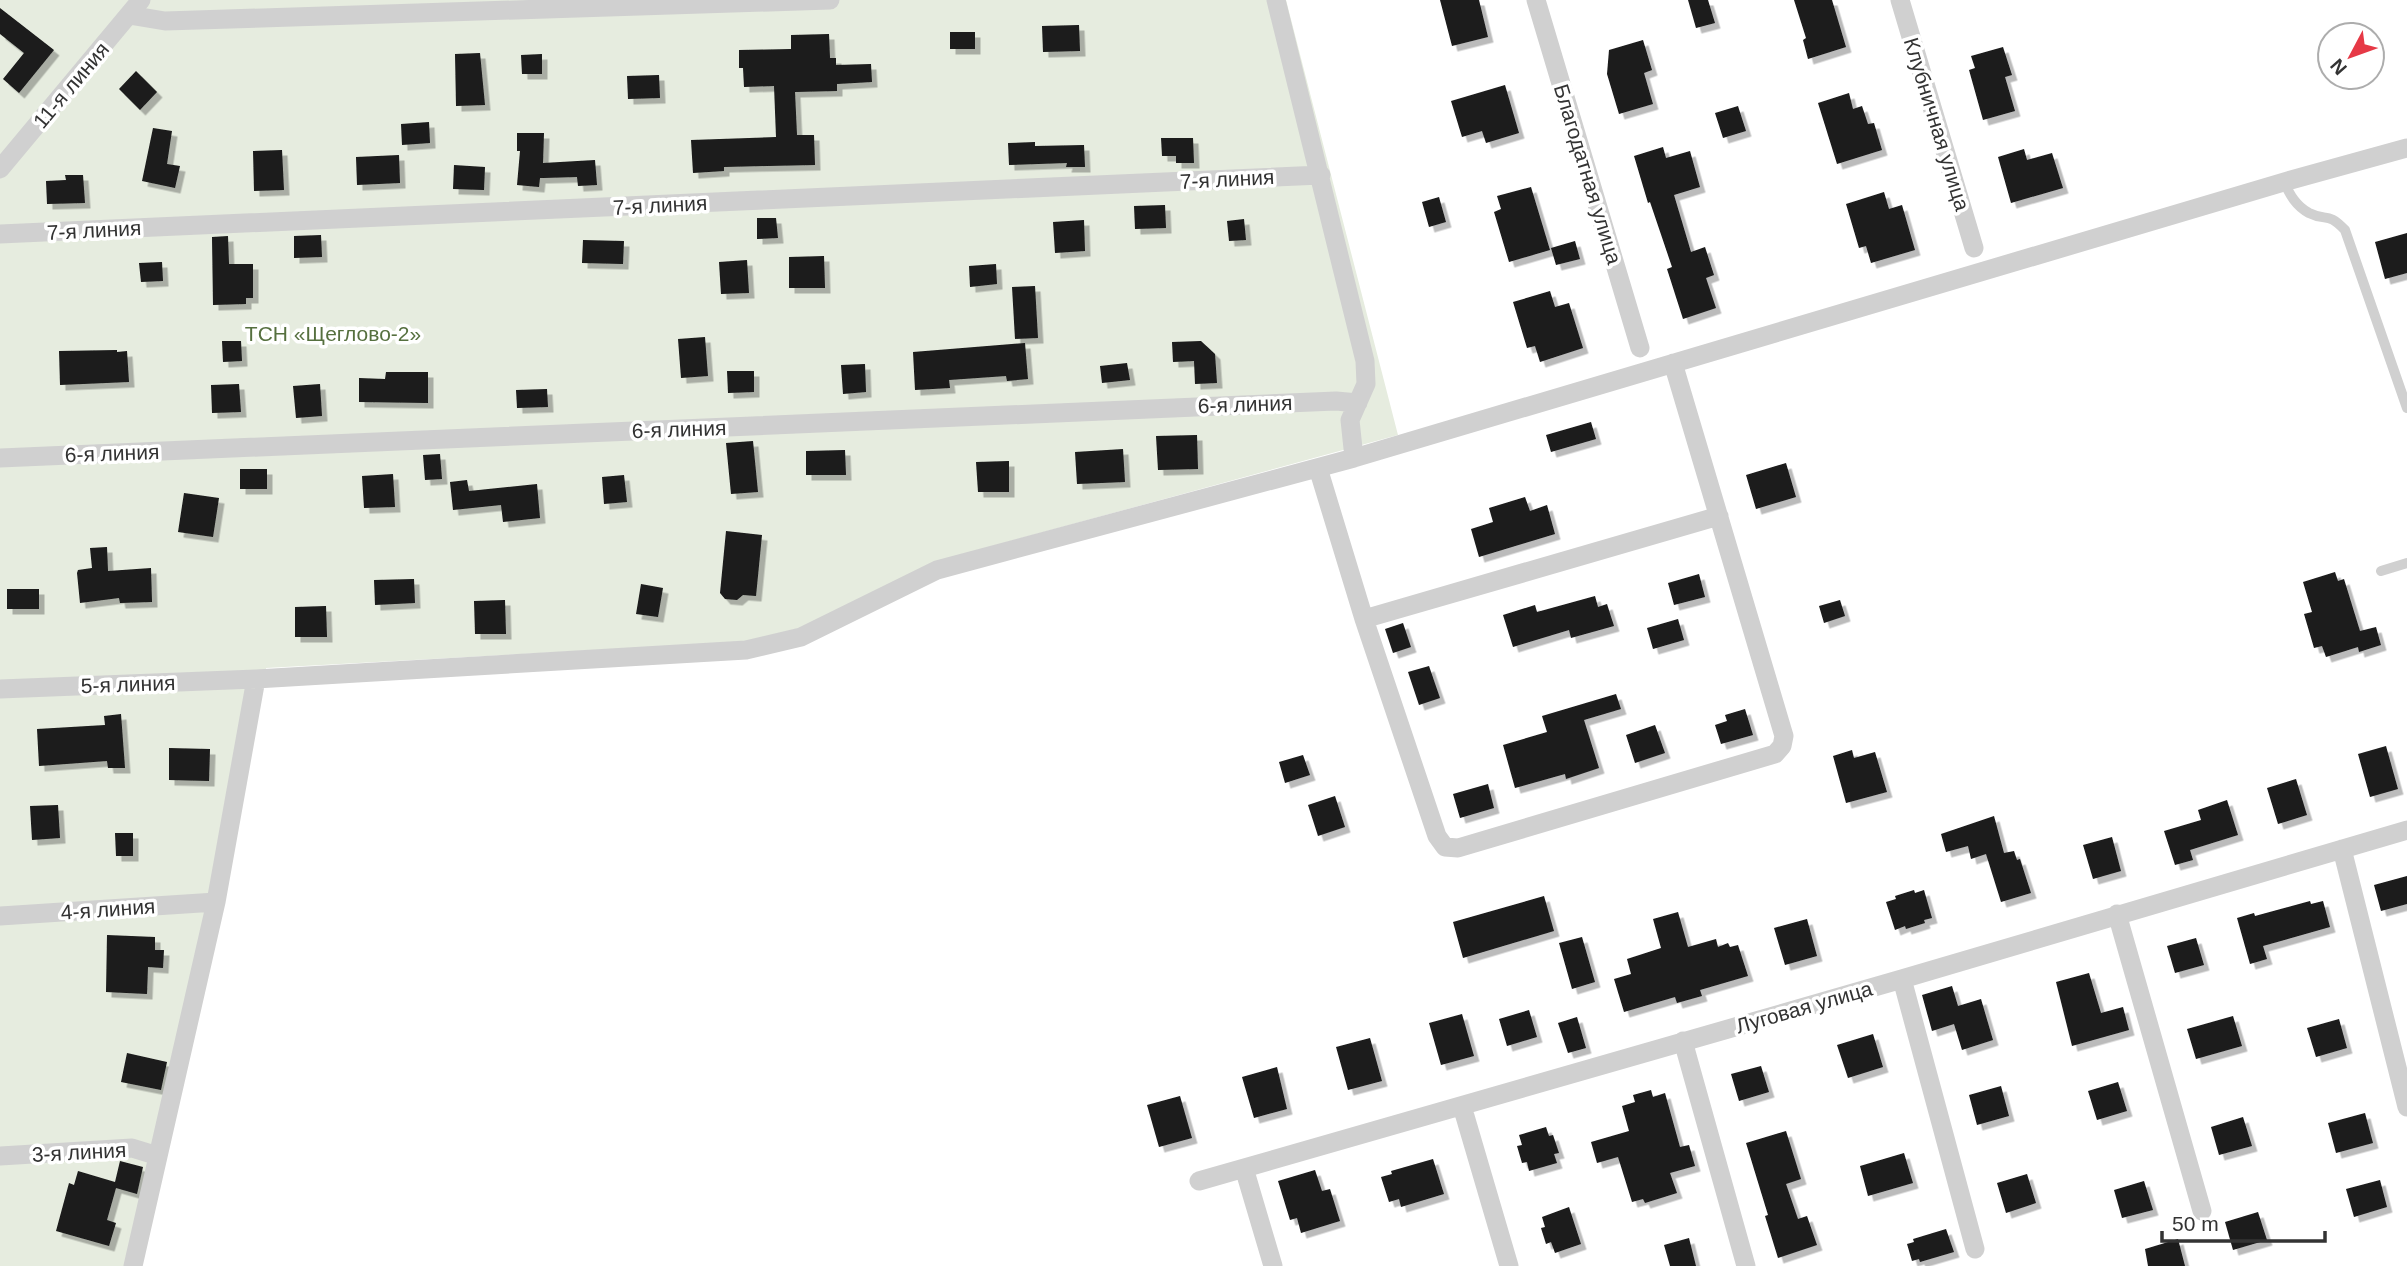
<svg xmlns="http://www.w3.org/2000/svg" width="2407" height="1266" viewBox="0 0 2407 1266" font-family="Arial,sans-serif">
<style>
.green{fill:#e6ecdf}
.building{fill:#1a1a1a;filter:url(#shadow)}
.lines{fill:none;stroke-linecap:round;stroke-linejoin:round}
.service{stroke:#d0d0d0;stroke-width:10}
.minor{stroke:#d0d0d0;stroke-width:19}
.labels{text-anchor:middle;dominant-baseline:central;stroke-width:7;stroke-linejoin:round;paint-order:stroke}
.street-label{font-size:21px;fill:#333;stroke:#fff}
.park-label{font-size:21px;fill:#56703f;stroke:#fff}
</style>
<defs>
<filter id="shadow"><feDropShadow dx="5.5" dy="5.5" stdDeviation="0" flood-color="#0004"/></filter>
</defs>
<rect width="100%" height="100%" fill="#fff"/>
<!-- green -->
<path class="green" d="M0,0H1286L1398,435L934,562L800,628L744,642L266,668L224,902L141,1266H0Z"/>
<!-- building -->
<path class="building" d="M1440,0H1479L1488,37L1452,46Z
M1688,0H1708L1715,23L1696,28Z
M1794,0H1832L1846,47L1808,59L1803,40L1806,38Z
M0,8L54,50L19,93L3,79L24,53L0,34Z
M1079,25L1080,51L1043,52L1042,26Z
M950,32H975V49H950Z
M829,34L830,58H836V65L871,64L872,82L837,84V91L795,92L797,135H814L815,165L724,167V171L693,173L691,140L776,137L774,86L744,87L743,68H739V50L791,49V35Z
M1643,40L1652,70L1644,73L1653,104L1619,114L1607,74L1609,50Z
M2003,47L2012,75L2005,77L2015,111L1983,120L1969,70L1975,68L1971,56Z
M480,53L485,105L456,106L455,54Z
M542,54V74H522L521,55Z
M136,71L157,92L140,110L119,89Z
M659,75L660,98L628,99L627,76Z
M1505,85L1519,133L1486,143L1482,131L1462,137L1451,101Z
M1849,93L1853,109L1862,106L1868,124L1874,123L1882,150L1837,164L1818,103Z
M1738,106L1746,131L1723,138L1715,113Z
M429,122L430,143L402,145L401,124Z
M153,128L172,131L167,164L180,166L175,188L142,181Z
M517,133H544L543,163L595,160L597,185L578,186L577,177L543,178V176V178H540L539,187L517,185L520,151H517Z
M1161,138H1193L1194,163H1176V156H1162Z
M1035,142V146L1084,145L1085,167H1066L1067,163L1009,165L1008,143Z
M1663,147L1666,158L1690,151L1700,187L1674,195L1691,252L1705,247L1714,275L1706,278L1716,308L1683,319L1667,269L1672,267L1650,202L1648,203L1634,156Z
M2024,149L2027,160L2052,153L2063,188L2011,203L1998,157Z
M282,150L284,190L254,191L253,151Z
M399,155L400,183L357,185L356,157Z
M454,165L485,167L484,190L453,189Z
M65,175H83L85,203L47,204L46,181L66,180Z
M1531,187L1550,250L1509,262L1494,212L1501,209L1497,196Z
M1884,192L1889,209L1902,205L1915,250L1871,263L1866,246L1859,248L1846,204Z
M1439,197L1446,222L1429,227L1422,202Z
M1165,205L1166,228L1135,229L1134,206Z
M757,218H776L778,238L757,239Z
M1244,219L1246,240L1229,241L1227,221Z
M1084,220L1085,251L1055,253L1053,222Z
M2407,233V273L2385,279L2375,242Z
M321,235L322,257L294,258V236Z
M228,236L229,264H253V298H246V304L213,305L212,237Z
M583,240L624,241L623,264L582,263Z
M1575,241L1580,259L1556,265L1551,248Z
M824,256L825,288H789V257Z
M747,260L749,293L721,294L719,262Z
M162,262L163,281L141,282L139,263Z
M996,264L997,284L970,287L969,266Z
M1035,286L1038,338L1015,339L1012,287Z
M1550,291L1555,307L1569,303L1583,348L1540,362L1535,346L1527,348L1513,302Z
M705,337L708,376L681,378L678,339Z
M222,341H241L242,361L223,362Z
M1201,341L1215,354L1217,383L1195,384L1194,361L1173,362L1172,342Z
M1025,343L1028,379L1007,381L1006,376L949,380L950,388L915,390L913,352Z
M117,350V352L127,351L129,382L60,385L59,351Z
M1127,363L1130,380L1102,383L1100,366Z
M865,364L866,392L843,394L841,365Z
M727,371H754V392L728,393Z
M386,372H428V403L359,402V378L385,379Z
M239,384L241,412L212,413L211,385Z
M320,384L322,416L296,418L293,386Z
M547,389L548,407L517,408L516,390Z
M1591,422L1596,439L1551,452L1546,435Z
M1197,435L1198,469L1158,470L1156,436Z
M753,441L758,492L731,494L726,443Z
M1123,449L1125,482L1077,484L1075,452Z
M845,450L846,475H806V451Z
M440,454L442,479L425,480L423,455Z
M1009,461V492H978L976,462Z
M1786,463L1796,497L1756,509L1746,475Z
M240,469H267V489H240Z
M393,474L395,507L364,508L362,476Z
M624,475L627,502L604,504L602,477Z
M467,480L469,491L537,484L540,518L503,522L501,505L453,510L450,482Z
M184,493L219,498L213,537L178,532Z
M1525,497L1530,511L1547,505L1555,534L1479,557L1471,529L1493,522L1489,508Z
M726,531L762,535L756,596L743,595L737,600L725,599L720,593Z
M107,547L108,571L151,568L152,602L120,603L119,598L80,603L77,573L78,570L92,568L90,548Z
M2335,572L2338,581L2344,579L2360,631L2376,627L2381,645L2359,652L2358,647L2326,657L2322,646L2314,648L2304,614L2312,612L2303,582Z
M1699,574L1705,597L1674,605L1668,583Z
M414,579L415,603L375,605L374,580Z
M641,584L663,588L658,617L636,614Z
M7,589H39V609H7Z
M1595,596L1598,607L1607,604L1614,626L1571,638L1569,630L1513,647L1503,615L1535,605L1537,612Z
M505,600L506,634H475L474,601Z
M1840,600L1845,616L1824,623L1819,606Z
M326,606L327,637H295V607Z
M1678,619L1684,640L1653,649L1647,628Z
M1403,623L1411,647L1393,653L1385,629Z
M1429,666L1440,698L1419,705L1408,672Z
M1616,694L1621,709L1584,720L1599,768L1566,779L1565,774L1515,788L1503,745L1547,732L1542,716Z
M1745,709L1753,735L1721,744L1715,725L1727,721L1725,715Z
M121,714L125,768H108L107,761L39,766L37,729L105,725L104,716Z
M1655,725L1665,753L1635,763L1626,735Z
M2386,746L2398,789L2370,797L2358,754Z
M169,748L210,749L209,781L169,780Z
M1852,750L1854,758L1875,752L1887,792L1846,803L1833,756Z
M1303,755L1310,775L1285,783L1279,762Z
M2296,779L2307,815L2278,824L2267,788Z
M1488,784L1494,808L1460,818L1453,794Z
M1335,796L1345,827L1318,836L1308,805Z
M2227,800L2238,835L2190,850L2193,860L2175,865L2164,831L2201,820L2198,810Z
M58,805L60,838L32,840L30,806Z
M1994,816L2004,853L2014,851L2017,860L2020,859L2031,893L2001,902L1986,854L1971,859L1968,846L1946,852L1941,834Z
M115,833H133V856H116Z
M2112,837L2121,871L2093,879L2083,845Z
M2407,876V904L2381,911L2374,885Z
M1914,890L1915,893L1924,890L1932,918L1924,920L1925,923L1906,929L1905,926L1895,930L1886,902L1896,899L1895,896Z
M1544,896L1554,931L1463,958L1453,922Z
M2310,901L2311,904L2323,901L2330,927L2263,946L2267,959L2250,964L2237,918L2254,913L2255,916Z
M1678,912L1688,947L1716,939L1718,947L1728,943L1730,947L1738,945L1748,976L1700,990L1702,996L1677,1003L1675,997L1624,1012L1614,979L1631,974L1627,959L1661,948L1653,919Z
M1807,919L1817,956L1785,965L1774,928Z
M107,935L155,937V950H164L163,968L148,967L147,994L106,992Z
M1582,937L1595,982L1572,989L1559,943Z
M2196,938L2204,965L2175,973L2167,946Z
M2089,973L2101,1013L2123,1007L2129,1030L2072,1046L2056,982Z
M1952,986L1958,1006L1981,999L1993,1040L1962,1050L1954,1024L1932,1031L1922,995Z
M1529,1010L1537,1037L1507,1046L1499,1019Z
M1462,1014L1474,1056L1441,1065L1429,1023Z
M2233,1016L2242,1046L2196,1059L2187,1029Z
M1577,1017L1586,1048L1568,1053L1558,1023Z
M2339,1019L2347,1048L2316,1057L2307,1028Z
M1873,1034L1883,1067L1848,1078L1837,1045Z
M1370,1038L1382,1081L1348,1090L1336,1047Z
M127,1053L167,1062L161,1090L121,1082Z
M1761,1066L1769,1092L1739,1101L1731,1074Z
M1277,1067L1287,1109L1254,1118L1242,1077Z
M2118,1082L2127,1111L2097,1120L2088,1091Z
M2001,1086L2009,1116L1977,1125L1969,1095Z
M1651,1090L1653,1097L1665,1093L1680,1147L1689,1145L1695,1166L1670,1173L1677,1193L1645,1203L1643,1199L1632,1202L1618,1157L1597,1163L1591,1142L1629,1131L1622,1106L1635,1102L1633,1095Z
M1180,1096L1192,1138L1159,1147L1147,1105Z
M2365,1113L2373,1143L2336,1153L2328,1123Z
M2243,1117L2252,1146L2219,1155L2211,1127Z
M1546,1127L1549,1136L1553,1135L1559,1153L1554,1154L1557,1163L1529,1171L1527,1162L1522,1163L1517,1146L1522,1145L1519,1135Z
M1786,1131L1801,1179L1786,1184L1798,1219L1807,1216L1817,1245L1778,1258L1765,1216L1768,1215L1746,1143Z
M1904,1153L1913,1183L1868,1196L1860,1166Z
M1433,1159L1444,1194L1401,1207L1399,1199L1389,1202L1381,1177L1392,1174L1391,1171Z
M120,1161L143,1167L137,1194L116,1188L107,1220L116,1223L109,1246L56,1231L69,1183L74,1185L78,1171L115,1182Z
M1315,1170L1322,1191L1330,1189L1340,1221L1301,1233L1297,1218L1290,1220L1278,1181Z
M2027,1174L2036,1203L2006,1213L1997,1183Z
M2380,1180L2387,1207L2354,1217L2346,1189Z
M2144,1181L2153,1210L2122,1218L2114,1190Z
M1569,1207L1581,1244L1555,1253L1551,1242L1546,1244L1541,1228L1545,1227L1542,1217Z
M2258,1212L2267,1240L2233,1250L2225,1222Z
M1946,1229L1954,1252L1920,1262L1919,1259L1912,1261L1907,1244L1914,1242L1913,1239Z
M1689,1238L1696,1266H1670L1664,1245Z
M2178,1239L2185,1266H2148L2145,1249Z"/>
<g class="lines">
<!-- service -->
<path class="service" d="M2284,182C2290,195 2296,206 2309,213C2327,222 2327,211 2345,230L2407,408
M2381,571L2407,563"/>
<!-- minor -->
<path class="minor" d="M1276,0L1365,361L1366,384L1350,420L1354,458
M1536,0L1640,348
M1900,0L1974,248
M129,15L165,21L830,0
M0,169L141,0
M0,234L1321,175
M0,458L1336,401L1358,403
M1318,468L1364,619L1437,836L1445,847L1458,848L1775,754L1782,746L1784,736L1673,363
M1364,619L1719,516
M0,689L256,679L746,650L801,637L937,570L1354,458L2284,182L2407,148
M2342,849L2407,1107
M2117,914L2202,1211
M0,916L216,902
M1902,979L1975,1249
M1683,1041L1746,1266
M1462,1106L1509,1266
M0,1156L132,1148L158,1156
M1244,1168L1273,1266
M1199,1181L1902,979L2407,830
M133,1266L216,902L256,679"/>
</g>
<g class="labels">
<!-- street labels -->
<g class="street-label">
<text transform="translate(71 85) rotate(-50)">11-я линия</text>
<text transform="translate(1937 124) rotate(73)">Клубничная улица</text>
<text transform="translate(1588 174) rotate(73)">Благодатная улица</text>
<text transform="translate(1227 179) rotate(-3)">7-я линия</text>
<text transform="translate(660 205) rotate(-3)">7-я линия</text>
<text transform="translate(94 230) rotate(-3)">7-я линия</text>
<text transform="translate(1245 404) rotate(-2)">6-я линия</text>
<text transform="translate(679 429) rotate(-2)">6-я линия</text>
<text transform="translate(112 453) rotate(-2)">6-я линия</text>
<text transform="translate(128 684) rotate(-2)">5-я линия</text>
<text transform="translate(108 909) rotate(-4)">4-я линия</text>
<text transform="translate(1804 1007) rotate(-16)">Луговая улица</text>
<text transform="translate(79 1152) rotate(-3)">3-я линия</text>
</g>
<!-- park labels -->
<g class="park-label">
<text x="333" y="333">ТСН «Щеглово-2»</text>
</g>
</g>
<!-- north arrow -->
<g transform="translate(2351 56) rotate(229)"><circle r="33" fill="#ffffff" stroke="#adadad" stroke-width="2"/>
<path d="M0-5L12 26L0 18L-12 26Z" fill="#e63946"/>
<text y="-10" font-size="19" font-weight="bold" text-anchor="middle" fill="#333333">N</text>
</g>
<!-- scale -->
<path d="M2162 1231v10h163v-10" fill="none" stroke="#333333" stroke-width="3.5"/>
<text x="2172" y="1231" font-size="21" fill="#333333" stroke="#ffffff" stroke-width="5" paint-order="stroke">50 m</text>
</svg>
